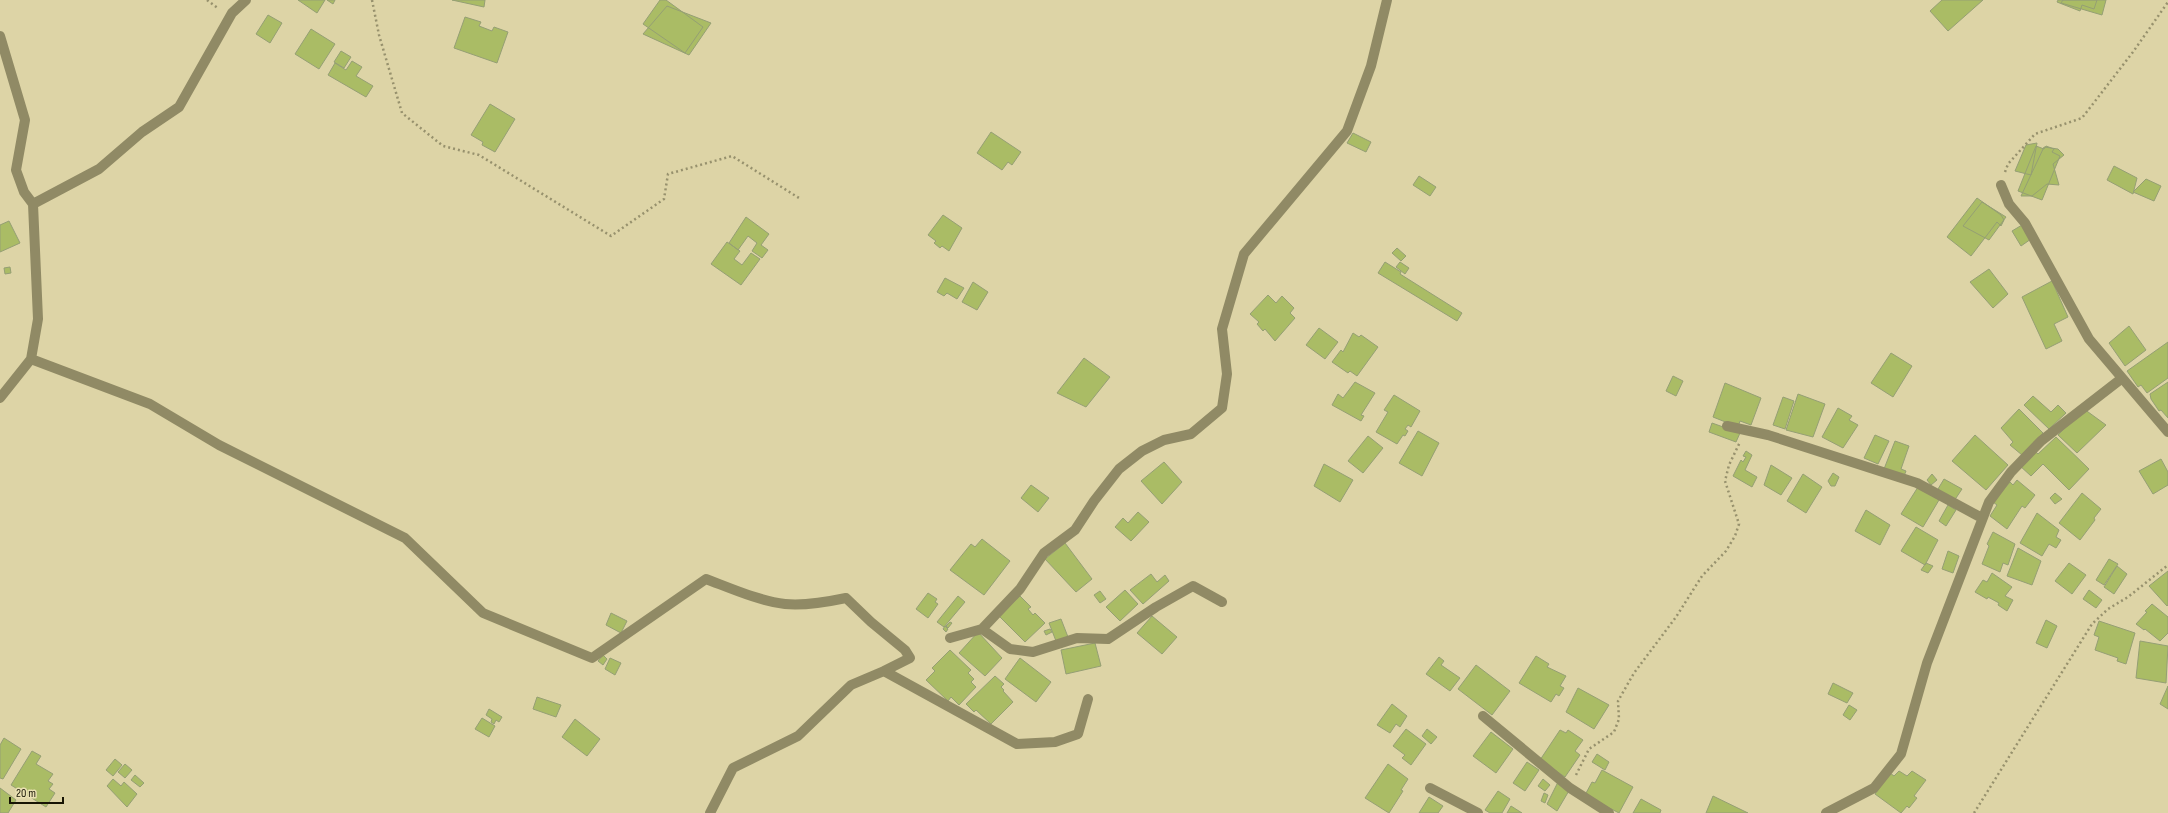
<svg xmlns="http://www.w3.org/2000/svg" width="2168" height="813" viewBox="0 0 2168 813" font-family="'Sofia Sans Condensed',sans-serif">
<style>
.building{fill:#aabc65;stroke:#959f74}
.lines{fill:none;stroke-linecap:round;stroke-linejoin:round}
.path{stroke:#97916d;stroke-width:2.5;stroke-dasharray:2 3;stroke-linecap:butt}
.street{stroke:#908a65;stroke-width:10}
</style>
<rect width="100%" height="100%" fill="#ddd4a6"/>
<!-- building -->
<path class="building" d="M298,0H325L317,13Z
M327,0H335L333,4Z
M452,0H485L484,7Z
M660,0H666L703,27L685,53L643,24Z
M1942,0H1983L1948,31L1930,11Z
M2058,0H2097L2094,9L2082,5L2080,11L2057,2Z
M2063,0H2106L2102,15L2061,3Z
M667,6L711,23L689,55L643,34Z
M268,15L282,23L270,43L256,34Z
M465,17L481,22L479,26L492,31L494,27L508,32L497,63L454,48Z
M311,29L335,44L319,69L295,54Z
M341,51L351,57L344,68L334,62Z
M352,61L362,67L356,76L373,86L366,97L328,75L335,63L346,70Z
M490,104L515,119L495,152L482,145L483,142L471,135Z
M991,132L1021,152L1012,165L1008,162L1002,170L977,153Z
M1353,133L1371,142L1366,152L1347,143Z
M2037,143L2031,175L2015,171L2026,145Z
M2036,146L2044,149L2046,146L2054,149L2052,152L2060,156L2042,200L2018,191Z
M2044,147L2058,149L2064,155L2053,164L2059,185L2047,184L2032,196H2021Z
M2114,166L2137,178L2133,194L2107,180Z
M1419,176L1436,187L1430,196L1413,185Z
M2146,179L2161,186L2154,201L2133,192Z
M1977,198L2001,215L2004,220L2001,226L1997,222L1971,256L1947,237Z
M1982,202L2006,217L1989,240L1963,226Z
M943,215L962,228L949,251L942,246L940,248L934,243L936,241L928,235Z
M746,217L769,234L761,245L768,250L762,258L752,251L757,243L748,236L738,250L729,243Z
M9,221L20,243L0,252V225Z
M2022,225L2031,239L2021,246L2012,231Z
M727,242L740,251L734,259L742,265L751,253L760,259L741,285L711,264Z
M1397,248L1406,256L1401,261L1392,253Z
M1385,262L1401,272L1400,274L1462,313L1457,321L1378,273Z
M1400,262L1409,268L1405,274L1396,267Z
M10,267L11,273L5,274L4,268Z
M1989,269L2008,294L1993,308L1970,282Z
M945,278L964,288L957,299L947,293L944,296L937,292Z
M2052,281L2068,317L2054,324L2062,341L2046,349L2022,297Z
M973,282L988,292L977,310L962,302Z
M1268,295L1276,303L1282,296L1294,308L1290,313L1295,318L1275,341L1265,329L1263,331L1257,324L1259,322L1250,314Z
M2129,326L2146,350L2125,366L2109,343Z
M1319,328L1338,342L1325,359L1306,345Z
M1353,333L1359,337L1361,335L1378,347L1357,376L1350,371L1348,373L1332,362L1341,350L1343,352Z
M2168,342V378L2147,393L2141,385L2138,387L2127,371Z
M1891,353L1912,366L1893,397L1871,383Z
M1084,358L1110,377L1086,407L1057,393Z
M1673,376L1683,381L1676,396L1666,391Z
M1355,382L1375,393L1361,415L1364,416L1361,421L1332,405L1338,394L1343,398Z
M2168,382V418L2161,410L2159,411L2151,399L2150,394Z
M1725,383L1761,398L1751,425L1740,421L1738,427L1713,417Z
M1798,394L1825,404L1813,437L1786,430Z
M1394,395L1420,411L1411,427L1408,425L1405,429L1408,431L1405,436L1403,435L1397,444L1376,432L1388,412L1384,410Z
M2033,396L2051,412L2058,405L2066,413L2049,429L2024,405Z
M1783,397L1794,401L1785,429L1773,425Z
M1838,408L1852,416L1849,420L1858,425L1843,448L1822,437Z
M2019,409L2043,433L2022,455L2010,445L2013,442L2001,428Z
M2084,409L2106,425L2077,453L2058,435Z
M1712,423L1740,433L1736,442L1709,432Z
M1418,431L1439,443L1422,476L1399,463Z
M1875,435L1889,441L1878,464L1864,458Z
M1975,435L2008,465L1986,490L1952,461Z
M1368,436L1383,448L1363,473L1348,461Z
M2056,437L2089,469L2069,490L2043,464L2031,476L2019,465L2034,450L2038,454Z
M1895,441L1909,446L1901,469L1906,471L1904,476L1884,469Z
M1746,451L1752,455L1745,470L1757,477L1752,487L1733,476L1741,460L1743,462L1746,457L1743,456Z
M2161,459L2168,472V485L2153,494L2139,471Z
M1164,462L1182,482L1162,504L1141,481Z
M1324,464L1353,480L1340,502L1314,486Z
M1771,465L1792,478L1781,495L1764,485Z
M1833,473L1839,477L1835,486H1831L1828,481Z
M1803,474L1822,487L1806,513L1787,501Z
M1932,474L1937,480L1931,485L1927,480Z
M1944,479L1962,489L1954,501L1938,489Z
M2017,480L2035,495L2025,508L2022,506L2007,529L1990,516L1997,505L1993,502L2010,482L2013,485Z
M1031,485L1049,498L1038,512L1021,498Z
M1918,487L1939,500L1923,527L1901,514Z
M2055,493L2062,499L2055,504L2050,498Z
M2082,493L2101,509L2094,518L2095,520L2080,540L2059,523Z
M1948,505L1956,510L1946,526L1939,521Z
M1866,510L1890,525L1880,545L1855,531Z
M1138,512L1149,522L1131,541L1115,527L1123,518L1128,523Z
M2037,513L2059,530L2056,537L2061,540L2056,548L2049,544L2042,556L2020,543Z
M1916,527L1938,540L1925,565L1901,551Z
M1993,532L2015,544L2008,565L2003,563L2000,572L1982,564L1989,546L1987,544Z
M982,539L1010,561L984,595L950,570L971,544L975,547Z
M1065,543L1092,579L1076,592L1045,559Z
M2018,548L2041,561L2032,585L2007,576Z
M1948,551L1959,556L1953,573L1942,569Z
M2109,559L2118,564L2104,585L2096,580Z
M1926,563L1933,566L1928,573L1921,570Z
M2069,563L2086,575L2072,594L2055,581Z
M2117,566L2127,574L2114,594L2104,587Z
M2168,571V605L2167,606L2149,586Z
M1992,573L2012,587L2005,596L2013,600L2007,611L1998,605L1999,603L1988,597L1987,599L1975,592L1983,580L1987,582Z
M1151,574L1157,582L1165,575L1169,581L1143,604L1130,590Z
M1125,590L1138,604L1120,621L1106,607Z
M2089,590L2102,600L2096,608L2083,599Z
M1100,591L1106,599L1100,603L1094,595Z
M928,593L937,599L935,602L938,604L928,618L916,609Z
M958,596L965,602L944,627L937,622Z
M1020,596L1031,607L1028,609L1033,615L1035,613L1045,623L1025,642L999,616Z
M2152,604L2168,617V633L2160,641L2145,629L2144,630L2136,624L2147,612L2145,611Z
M611,613L627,621L621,633L606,625Z
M1152,616L1177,637L1162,654L1137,633Z
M1061,619L1068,637L1056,641L1049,623Z
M2046,620L2057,626L2047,648L2036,643Z
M2099,621L2135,633L2126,664L2117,661L2118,658L2095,650L2099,637L2094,635Z
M950,622L952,623L948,628L946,626Z
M945,626L948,629L946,632L943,629Z
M1050,629L1052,632L1046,635L1044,631Z
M978,632L1002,658L985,676L959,653Z
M2140,641L2168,646L2166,683L2136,678Z
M1095,643L1101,666L1066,674L1061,650Z
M950,650L971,670L968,673L974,679L971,682L976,687L959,705L951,697L948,701L926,680L935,671L932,668Z
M603,655L607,659L603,665L598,661Z
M1536,656L1549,664L1547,667L1566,676L1560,686L1564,688L1559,696L1556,694L1551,702L1519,683Z
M1439,657L1444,661L1441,665L1460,678L1450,691L1426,674Z
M610,658L621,663L615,675L605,669Z
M1020,658L1051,682L1036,702L1005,679Z
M1476,665L1510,691L1492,715L1458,689Z
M995,676L1004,684L1001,687L1004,690L1003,691L1013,702L991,724L976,710L974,712L966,704Z
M1833,683L1853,693L1847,703L1828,694Z
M2168,686V709L2160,704Z
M1578,688L1609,705L1594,729L1566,712Z
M537,697L561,705L556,717L533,709Z
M1392,704L1407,716L1400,727L1396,724L1390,733L1377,725Z
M1849,705L1857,710L1850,720L1843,715Z
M489,709L502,717L499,722L496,720L494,724L491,722L492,719L486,715Z
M482,718L495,726L489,737L475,729Z
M575,719L600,739L587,756L562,737Z
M1406,729L1426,744L1411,765L1402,758L1405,755L1393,746Z
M1427,729L1437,737L1431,744L1422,736Z
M1560,730L1566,733L1568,730L1583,740L1575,751L1580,755L1565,777L1540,760Z
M1491,732L1513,749L1496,773L1473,756Z
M4,738L21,749L3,779L0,778V745Z
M32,751L41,756L36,764L53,774L48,781L53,784L49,789L55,793L46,807L11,785Z
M1597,754L1609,762L1605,770L1592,762Z
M115,759L122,765L113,776L106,770Z
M1527,762L1539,770L1525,791L1513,783Z
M125,764L132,770L125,778L118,772Z
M1388,764L1408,779L1401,790L1403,791L1389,813L1365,798Z
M1602,770L1633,787L1619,813L1585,795L1592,782L1595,783Z
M1899,771L1907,776L1912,771L1926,780L1914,796L1917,798L1909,808L1907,806L1901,813L1875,794L1890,773L1894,776Z
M135,775L144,783L140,787L131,780Z
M113,779L121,786L124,782L137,794L127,807L107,786Z
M1543,779L1550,785L1545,791L1538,786Z
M1558,782L1570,789L1557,811L1547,804Z
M0,788L16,800L8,813H0Z
M1498,791L1510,799L1502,813H1490L1485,810Z
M1544,793L1548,795L1545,803L1541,801Z
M1713,796L1748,813H1706Z
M1429,797L1443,806L1438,813H1419Z
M1641,799L1661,810L1660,813H1633Z
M1511,806L1522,813H1507Z"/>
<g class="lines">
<!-- path -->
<path class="path" d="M207,0L219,9
M372,0L379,35L402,113L443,146L479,155L611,236L664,199L668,174L732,156L799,198
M2005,172L2008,164L2035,134L2082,118L2133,52L2168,2
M1576,775L1589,749L1614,732L1619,719L1618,701L1634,673L1676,617L1702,576L1726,551L1735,536L1739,524L1725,481L1729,465L1740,442
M1974,813L2092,624L2108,609L2128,597L2168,565"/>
<!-- street -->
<path class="street" d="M0,36L25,120L16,170L24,192L33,204L99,169L142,132L179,107L232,13L246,0
M2001,185L2009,204L2025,223L2089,339L2168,432
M31,359L150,404L219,445L405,538L483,613L592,658L706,579C730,588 759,601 785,604C805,606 827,602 846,598L871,622L905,650L910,658L884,671
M0,398L31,359L38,319L33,204
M1727,426L1768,435L1917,483L1982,518
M982,629L1010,649L1033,652L1077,638L1108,639L1156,607L1193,586L1222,602
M950,638L982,629L1020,589L1044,553L1075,530L1094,501L1119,469L1142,451L1164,440L1191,434L1222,408L1227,374L1222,329L1244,254L1347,131L1371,66L1387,0
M1483,716L1570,788L1609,813
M1430,788L1478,813
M710,813L733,768L798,736L851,685L884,671L1017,744L1055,742L1078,734L1088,699
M1826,813L1874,788L1901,754L1927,663L1989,502L2011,472L2041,441L2121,379"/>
</g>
<!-- scale -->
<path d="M10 797v6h53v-6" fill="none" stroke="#171404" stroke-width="2"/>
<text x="16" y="797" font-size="12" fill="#171404" stroke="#eae1b3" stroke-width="3" paint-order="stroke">20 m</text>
</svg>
